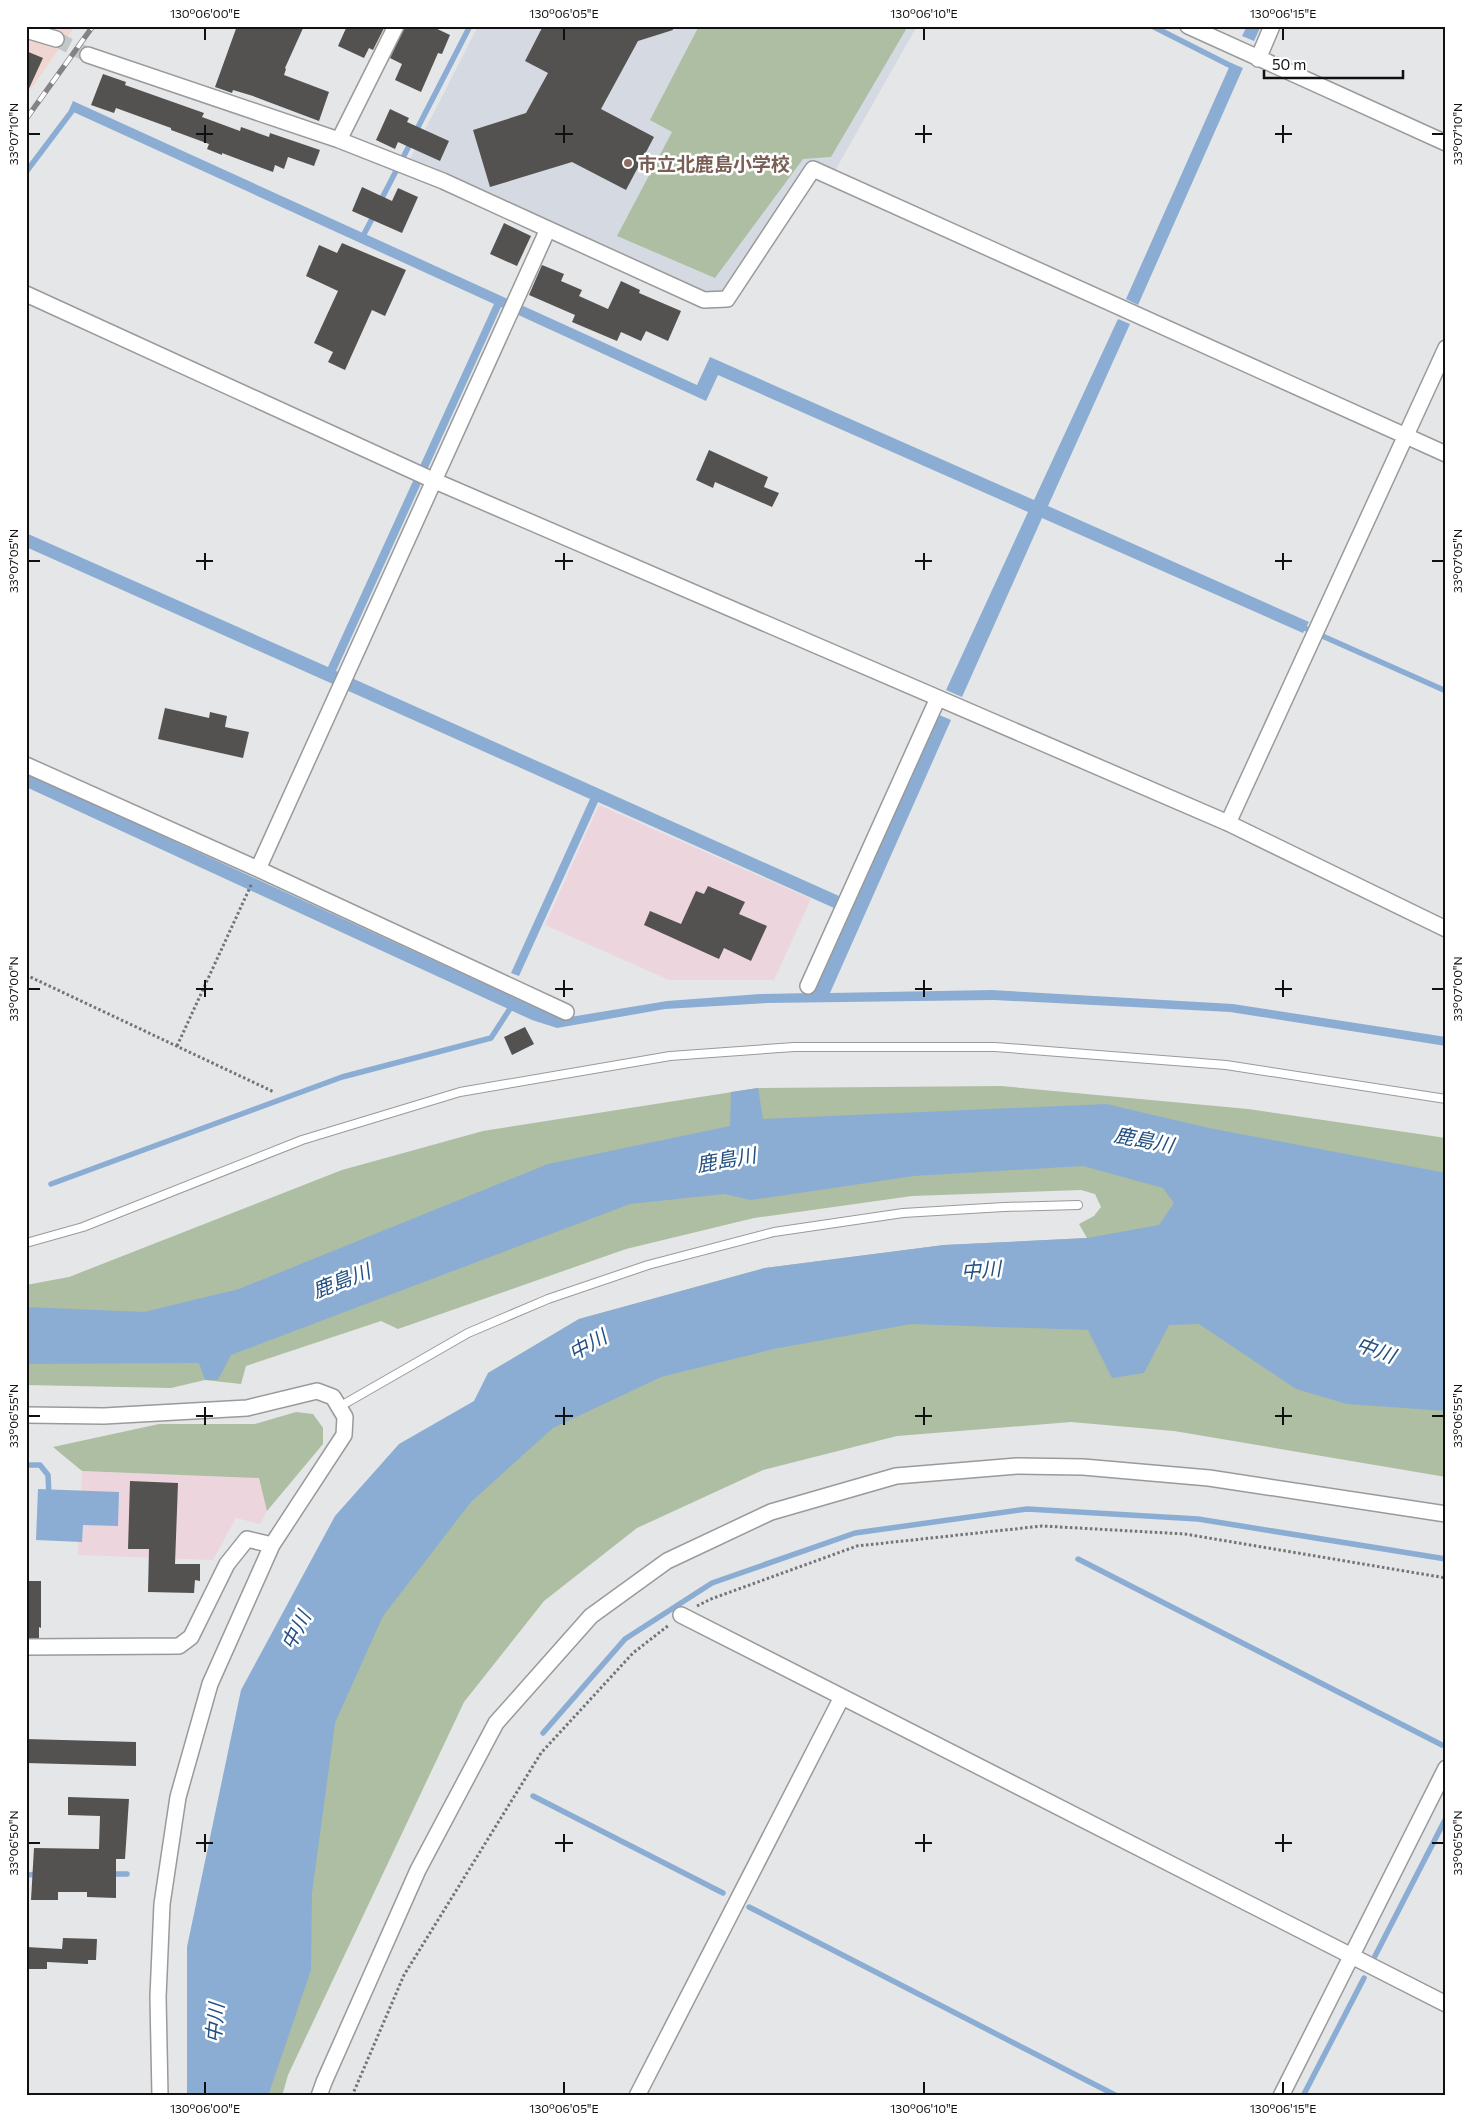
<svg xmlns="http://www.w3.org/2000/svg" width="1472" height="2122" viewBox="0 0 1472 2122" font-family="Commissioner,'Noto Sans JP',sans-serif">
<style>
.commercial{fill:#f0d6d0}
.industrial{fill:#edd5de}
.built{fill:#d5dae2}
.green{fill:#adbea2}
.water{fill:#8cadd3}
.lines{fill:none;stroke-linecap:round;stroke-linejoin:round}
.stream{stroke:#8cadd3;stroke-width:5.5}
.building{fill:#535251}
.minor-tunnel{stroke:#c5c6c8;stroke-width:15;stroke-dasharray:15 8;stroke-linecap:butt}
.service-casing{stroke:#999a9c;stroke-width:10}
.minor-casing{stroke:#999a9c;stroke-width:18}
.path{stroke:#747476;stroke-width:3;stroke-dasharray:2.5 2.5;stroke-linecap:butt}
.service{stroke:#fff;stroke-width:8}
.minor{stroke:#fff;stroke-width:15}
.rail-casing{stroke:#838385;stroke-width:5.5}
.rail{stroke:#fff;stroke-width:4;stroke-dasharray:11;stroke-linecap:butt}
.ticks{fill:none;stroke:#101011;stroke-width:2}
.education-dot{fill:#8d6e63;stroke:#fff;stroke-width:2}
.labels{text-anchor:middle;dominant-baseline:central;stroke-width:5;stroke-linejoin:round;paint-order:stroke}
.education-label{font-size:19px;font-weight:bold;fill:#785e54;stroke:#fff;text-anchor:start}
.water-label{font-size:20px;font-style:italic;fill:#225082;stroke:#fff}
.neatline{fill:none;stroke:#101011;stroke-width:2}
.ticks-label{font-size:12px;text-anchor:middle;fill:#101011}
</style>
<rect width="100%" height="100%" fill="#e5e6e8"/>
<!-- commercial -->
<path class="commercial" d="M26,26H75L26,96Z"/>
<!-- industrial -->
<path class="industrial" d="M599,805L811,899L774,980H669L545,925Z
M82,1471L259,1478L267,1511L260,1524L236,1518L213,1560L78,1555Z"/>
<!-- built -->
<path class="built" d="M478,26H917L836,169L811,166L722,297L706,296L409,161Z"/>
<!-- green -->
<path class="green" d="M699,26H908L831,157L803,159L715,278L617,236L672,132L650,120Z
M1001,1086L1248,1109L1446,1138V1191L778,1142L249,1304L26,1325V1285L69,1277L342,1170L483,1131L758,1088Z
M1110,1147L1264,1256L488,1373L579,1319L765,1268L944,1245L1087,1238L1079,1224L1094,1216L1101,1207L1095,1194L1081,1190L912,1196L754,1218L626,1249L398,1329L381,1321L246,1366L241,1384L205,1380L171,1388L26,1385V1347L613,1190Z
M1117,1278L1446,1383V1477L1174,1431L1071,1422L897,1436L763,1470L637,1528L544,1601L464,1702L288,2075L282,2096H225L311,1658L521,1401Z
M296,1412L313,1414L323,1428V1444L267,1511L259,1478L82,1471L53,1447L159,1424H255Z"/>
<!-- water -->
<path class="water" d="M1247,26H1261L1254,41L1242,36Z
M1231,63L1243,68L1138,305L1126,299Z
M73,101L697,385L710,357L1034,500L1118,319L1130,324L1048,506L1309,622L1303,633L1042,518L962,697L946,690L1028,512L718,375L706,401L501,307L336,671L839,896L834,908L598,802L519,976L511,973L590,799L26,547V533L328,667L494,304L69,110Z
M937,714L951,720L830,993L992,990L1233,1004L1446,1037V1046L1230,1012L994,1000L767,1003L665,1009L557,1028L532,1020L26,787V773L537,1008L564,1018L667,1001L760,994L813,993Z
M758,1088L763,1119L1106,1104L1209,1128L1446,1173V1411L1347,1404L1296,1389L1199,1324L1169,1325L1144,1373L1112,1378L1088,1330L911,1324L774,1349L661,1377L553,1428L471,1502L383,1616L335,1723L312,1893L311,1970L268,2096H187V1947L241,1690L335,1516L399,1444L474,1401L488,1373L579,1319L765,1268L944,1245L1087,1238L1159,1225L1174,1203L1163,1188L1083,1166L914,1176L751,1200L724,1194L630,1204L231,1355L218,1380H205L199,1363L26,1364V1307L144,1312L239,1289L548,1164L730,1126L731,1092Z
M38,1489L119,1492L118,1526L83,1525L82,1542L36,1540Z"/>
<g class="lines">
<!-- stream -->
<path class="stream" d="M1152,26L1235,68
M415,133L470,26
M26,172L75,107L77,108
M380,202L411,142
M362,238L375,213
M1300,626L1446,691
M51,1184L342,1077L491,1038L513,1004
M26,1465H40L48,1475L49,1496
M1078,1559L1442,1745
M543,1733L625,1639L712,1583L855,1533L1027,1509L1198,1519L1446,1559
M533,1796L723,1893
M109,1874H127
M26,1875L40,1874
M749,1907L1117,2096
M1375,1956L1446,1818
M1303,2096L1364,1978"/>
</g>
<!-- building -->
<path class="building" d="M237,26H304L285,68L286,69L284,75L329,92L319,121L253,96L233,90L232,93L215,87Z
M347,26H385L373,50L369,48L364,58L338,46Z
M405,26H431L450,35L442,54L438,53L421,92L395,80L402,64L390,58Z
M543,26H672L673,30L638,41L601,109L654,137L626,190L572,162L490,187L473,130L526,113L548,73L525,61Z
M26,51L43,58L26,95Z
M103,74L126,82L125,85L204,113L202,117L240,131L241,127L269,137L270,133L320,150L314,166L288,157L284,169L275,165L273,172L222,153V155L207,149L209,144L171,130V128L116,108L114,113L91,105Z
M390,109L409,118L407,122L449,141L440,161L398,142L395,149L376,140Z
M362,187L392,201L398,188L418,197L402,233L352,211Z
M504,223L531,236L517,266L490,254Z
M342,243L406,270L385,316L372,310L345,370L328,362L333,352L314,343L338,291L306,276L319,245L337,253Z
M542,265L564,274L561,281L582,290L579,296L608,309L621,281L640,290L639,293L681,311L668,341L646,331L641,341L621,332L617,341L572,322L575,315L529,295Z
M709,450L768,477L764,487L779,493L772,507L715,482L713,488L696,480Z
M165,708L209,718L210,712L227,716L225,727L249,732L243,758L158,739Z
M708,886L745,902L739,914L767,926L751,961L724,948L719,959L644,925L650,911L681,924L696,891L704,894Z
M525,1027L534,1044L512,1055L504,1037Z
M130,1481L178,1483L175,1564H200V1581L195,1580L194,1593L148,1592L149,1549H128Z
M26,1581H41V1628L39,1627V1638H26Z
M26,1739L136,1742V1766L26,1763Z
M68,1797L129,1799L125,1859H116V1898L87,1897V1892H58V1900H31L34,1848L99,1849L100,1816L68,1815Z
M63,1938L97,1939L96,1960H88V1964L47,1962V1969H26V1947L62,1949Z"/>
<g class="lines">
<!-- minor-tunnel -->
<path class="minor-tunnel" d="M56,39L88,55"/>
<!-- service casing -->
<g class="service-casing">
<path id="service" d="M26,1243L83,1227L302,1140L460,1092L670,1056L794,1047H995L1226,1065L1446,1099
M339,1407L468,1333L548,1299L648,1265L774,1232L903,1213L1004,1207L1078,1205"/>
</g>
<!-- minor casing -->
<g class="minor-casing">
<path id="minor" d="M1188,26L1446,143
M26,30L56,39
M88,55L339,140L443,181L548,229L258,869
M1258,59L1272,26
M339,140L396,26
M548,229L704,300L727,299L813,169L1446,454
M26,294L435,481L1228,823L1446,929
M26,765L258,869L566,1012
M1228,823L1446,348
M808,986L938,698
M26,1415L104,1416L247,1408L317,1391L333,1397L345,1417L344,1435L272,1545L210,1684L178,1797L162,1904L158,1997L160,2096
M681,1615L1446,2004
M26,1647L179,1646L191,1637L227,1564L247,1539L272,1545
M319,2096L324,2082L418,1870L496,1723L591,1616L667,1561L771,1512L896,1476L1017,1466L1083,1467L1209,1478L1446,1514
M637,2096L842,1697
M1281,2096L1446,1768"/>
</g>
<!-- path -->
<path class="path" d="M26,975L274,1092
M177,1046L252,883
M697,1606L711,1599L857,1546L1042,1526L1185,1534L1446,1578
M352,2096L404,1975L541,1753L633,1653L669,1625"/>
<!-- service -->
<use href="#service" class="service"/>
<!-- minor -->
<use href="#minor" class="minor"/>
<!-- rail casing -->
<g class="rail-casing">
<path id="rail" d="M26,119L93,26"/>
</g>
<!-- rail -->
<use href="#rail" class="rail"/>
</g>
<!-- ticks -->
<path class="ticks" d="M205,28V40M564,28V40M924,28V40M1283,28V40M205,125V143M564,125V143M924,125V143M1283,125V143M28,134H40M196,134H213M555,134H573M915,134H932M1275,134H1292M1432,134H1444M205,553V570M564,553V570M924,553V570M1283,553V570M28,561H40M196,561H213M555,561H573M915,561H932M1275,561H1292M1432,561H1444M205,980V997M564,980V997M924,980V997M1283,980V997M28,989H40M196,989H213M555,989H573M915,989H932M1275,989H1292M1432,989H1444M205,1407V1425M564,1407V1425M924,1407V1425M1283,1407V1425M28,1416H40M196,1416H213M555,1416H573M915,1416H932M1275,1416H1292M1432,1416H1444M205,1834V1852M564,1834V1852M924,1834V1852M1283,1834V1852M28,1843H40M196,1843H213M555,1843H573M915,1843H932M1275,1843H1292M1432,1843H1444M205,2082V2094M564,2082V2094M924,2082V2094M1283,2082V2094"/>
<!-- markers -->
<circle class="education-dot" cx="628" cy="163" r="5"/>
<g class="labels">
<!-- education labels -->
<g class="education-label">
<text x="638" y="163">市立北鹿島小学校</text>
</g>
<!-- water labels -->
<g class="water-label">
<text transform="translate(1144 1139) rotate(11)">鹿島川</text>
<text transform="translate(726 1159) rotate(-10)">鹿島川</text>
<text transform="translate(981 1269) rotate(-4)">中川</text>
<text transform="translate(341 1280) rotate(-21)">鹿島川</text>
<text transform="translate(587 1344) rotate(-29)">中川</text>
<text transform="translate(1376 1349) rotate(20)">中川</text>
<text transform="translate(295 1630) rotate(-63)">中川</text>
<text transform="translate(214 2023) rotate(-85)">中川</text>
</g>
</g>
<!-- border -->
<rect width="1472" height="2122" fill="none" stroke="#ffffff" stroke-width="55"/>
<!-- scale -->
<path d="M1264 70v8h139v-8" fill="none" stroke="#101011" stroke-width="2.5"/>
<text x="1272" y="70" font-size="15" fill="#101011" stroke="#ffffff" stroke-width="4" paint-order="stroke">50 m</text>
<rect x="28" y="28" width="1416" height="2066" class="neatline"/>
<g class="ticks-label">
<text x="205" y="18">130°06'00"E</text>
<text x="564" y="18">130°06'05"E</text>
<text x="924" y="18">130°06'10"E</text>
<text x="1283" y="18">130°06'15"E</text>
<text transform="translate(14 134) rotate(-90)" y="4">33°07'10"N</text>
<text transform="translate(1458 134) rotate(-90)" y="4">33°07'10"N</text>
<text transform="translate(14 561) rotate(-90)" y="4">33°07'05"N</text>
<text transform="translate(1458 561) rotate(-90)" y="4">33°07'05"N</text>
<text transform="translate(14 989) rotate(-90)" y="4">33°07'00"N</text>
<text transform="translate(1458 989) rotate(-90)" y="4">33°07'00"N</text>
<text transform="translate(14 1416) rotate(-90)" y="4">33°06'55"N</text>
<text transform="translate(1458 1416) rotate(-90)" y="4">33°06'55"N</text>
<text transform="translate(14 1843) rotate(-90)" y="4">33°06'50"N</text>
<text transform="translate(1458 1843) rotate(-90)" y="4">33°06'50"N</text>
<text x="205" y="2113">130°06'00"E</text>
<text x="564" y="2113">130°06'05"E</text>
<text x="924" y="2113">130°06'10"E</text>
<text x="1283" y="2113">130°06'15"E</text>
</g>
</svg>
